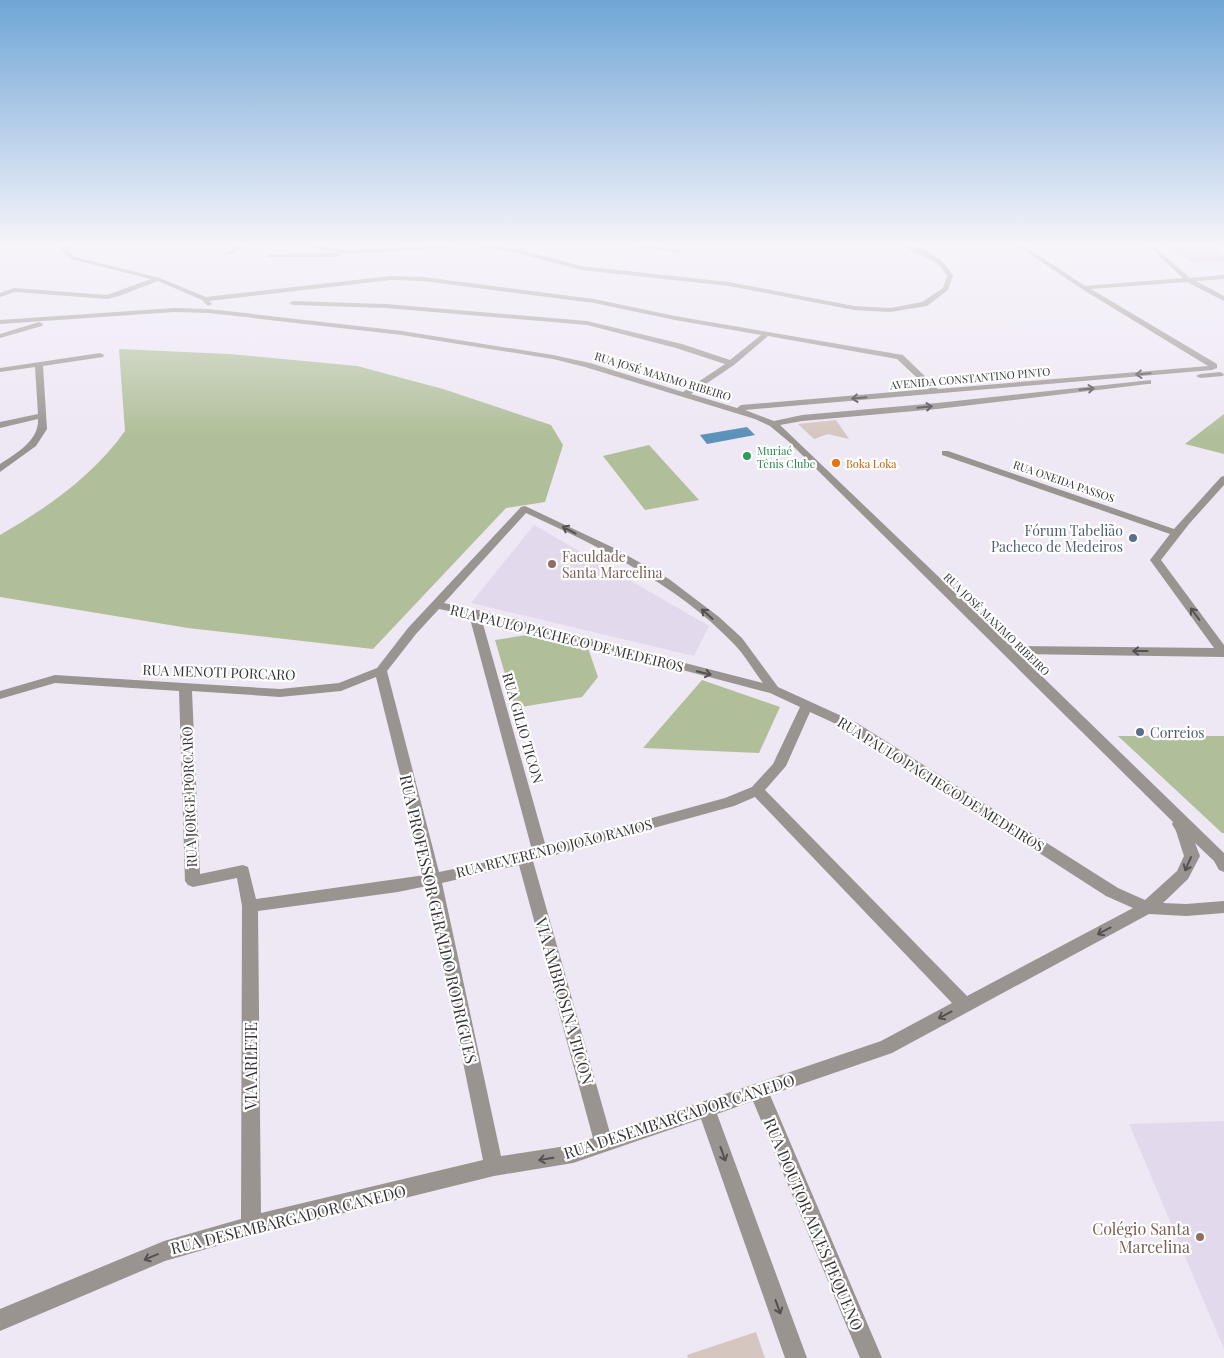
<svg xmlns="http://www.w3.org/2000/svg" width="1224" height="1358" viewBox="0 0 1224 1358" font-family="'Playfair Display',serif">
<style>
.built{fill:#e3d9ed}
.green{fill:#b0bf99}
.water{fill:#5a92ba}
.building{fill:#d5c7bf}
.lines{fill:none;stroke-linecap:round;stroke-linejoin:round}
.minor{fill:#9a9491;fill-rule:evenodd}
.oneway{stroke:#545053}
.leisure-dot{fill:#2e9e5b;stroke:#fff;stroke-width:2}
.food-dot{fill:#e8710a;stroke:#fff;stroke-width:2}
.service-dot{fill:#5c6f8a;stroke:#fff;stroke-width:2}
.education-dot{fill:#8d6e63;stroke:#fff;stroke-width:2}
.labels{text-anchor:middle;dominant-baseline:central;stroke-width:4.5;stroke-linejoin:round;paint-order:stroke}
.far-street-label{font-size:11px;fill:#363338;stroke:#fff}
.far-leisure-label{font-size:11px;fill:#27864d;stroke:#fff;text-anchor:start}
.far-food-label{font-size:11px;fill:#c56008;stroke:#fff;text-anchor:start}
.service-label{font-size:14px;fill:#4e5e75;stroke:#fff;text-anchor:end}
.education-label{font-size:14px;fill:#785e54;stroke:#fff;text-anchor:start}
.street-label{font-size:14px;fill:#363338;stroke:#fff}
.near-street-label{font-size:16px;fill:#363338;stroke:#fff}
.near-education-label{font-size:16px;fill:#785e54;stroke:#fff;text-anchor:end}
</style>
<rect width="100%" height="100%" fill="#eee7f4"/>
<!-- built -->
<path class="built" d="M534,525L709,626L694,656L471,603Z
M1224,1121V1349L1129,1124Z"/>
<!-- green -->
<path class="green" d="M119,349L229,354L357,366L443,389L551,425L563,445L545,502L506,508L373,649L188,628L0,597V535C47,508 93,476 125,431Z
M1224,414V454L1185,444Z
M649,445L699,500L645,510L603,456Z
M533,634L588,648L598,677L582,697L515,708L495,640Z
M702,680L780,707L759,753L643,748Z
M1118,736H1224V833H1222Z"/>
<!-- water -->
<path class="water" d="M747,427L755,435L707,444L700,435Z"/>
<!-- building -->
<path class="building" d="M1170,246H1211L1224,255V261L1193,263Z
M836,420L849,439L828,434L814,439L798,424Z
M756,1332L765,1358H688L687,1355Z"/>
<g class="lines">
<!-- minor -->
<path class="minor" d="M63,246H69L67,249L75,257L160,278L206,297L391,276L423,277L594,299L675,316L903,355L938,389L1208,366L1082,289L1018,246H1025L1085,286L1183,278L1148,246H1154L1190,278L1224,275V279L1196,281L1224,296V301L1187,282L1091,289L1217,364V368L1212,370L745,410L774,421L802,415L937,403L1151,380V384H1148L937,409L802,421L780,425L1011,646L1214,648L1150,560L1170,534L942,455V451H948L1174,529L1221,477L1224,476V485L1189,524L1161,560L1224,645V657L1019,654L1224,853V872L1219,870L1214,861L1195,843L1200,856L1188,879L1163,903L1186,904L1224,901V913L1186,916L1149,914L892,1053L770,1095L882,1358H860L753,1101L717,1114L807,1358H785L701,1119L573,1163L494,1176L251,1236L165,1261L0,1331V1309L164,1241L241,1219L242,906L237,878L193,887L188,885L185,881L179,691L55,683L0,699V691L55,675L280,689L339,683L377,668L408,628L521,507L525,506L614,548L669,579L719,617L742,638L778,687L857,723L1118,888L1145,900L1177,871L1184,856L1176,831L1172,824L1173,822L788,441L770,426L755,419L585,367L553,359L402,335L209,313L174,312L0,324V320L174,308L209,309L402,331L553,355L590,363L683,392L725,364L676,348L587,325L386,308L293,305L289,303L293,301L386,304L587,321L682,344L730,360L761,335L675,320L594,303L423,281L391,280L209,301L212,304L208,306L202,300L158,281L119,296L107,299L15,292L0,297V293L14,288L107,295L151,279L71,259L60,249ZM768,336L897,359L929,389L741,405L737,408L691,394L734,365ZM526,513C600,547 676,584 733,643C745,655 753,670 763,683L478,610L444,603ZM439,609L469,615L532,850L492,861L439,872L387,671L416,634ZM481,617L770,693L800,707L773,764L752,787L725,798L546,847ZM376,677L425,875L256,899L248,867L243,865L200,874L192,691L280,697L341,691ZM810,712L847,729L1106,896L1133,908L967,996L765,790L786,766ZM755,797L952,1003L881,1041L610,1133L533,861L734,806ZM519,865L593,1138L573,1145L501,1156L442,883ZM427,886L483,1160L261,1213L258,911L398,892Z
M238,246H246L228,255L223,254Z
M307,246H320L344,250L454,246L451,248L344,254Z
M477,246H492L522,250L581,266L729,282L854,306L890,308L922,302L943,288L947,276C935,255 919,258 904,246C925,246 943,258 953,276L948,290L927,306L890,312L854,310L729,286L581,270L522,254Z
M630,246H649L683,251L680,253Z
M270,254L337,253L340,255L337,257H268L267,256Z
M39,322L43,324L42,326L0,338V334Z
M100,353L104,355L103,357L43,366L47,429L36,446L0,472V464C16,453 39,441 38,419L0,428V422L38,414L35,367L0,372V368Z
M1220,372L1224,374L1223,376L1200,378L1196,376L1200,374Z"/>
</g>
<!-- one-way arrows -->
<defs><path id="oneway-shaft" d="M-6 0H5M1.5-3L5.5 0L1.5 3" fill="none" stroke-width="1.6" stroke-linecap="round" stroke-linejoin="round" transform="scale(1.25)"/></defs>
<g class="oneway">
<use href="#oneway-shaft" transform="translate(1143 374) rotate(175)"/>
<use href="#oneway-shaft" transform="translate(1087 389) rotate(-6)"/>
<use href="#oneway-shaft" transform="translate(859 398) rotate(175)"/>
<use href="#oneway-shaft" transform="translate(925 407) rotate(-6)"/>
<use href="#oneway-shaft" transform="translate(569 530) rotate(-152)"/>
<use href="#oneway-shaft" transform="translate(707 614) rotate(-138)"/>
<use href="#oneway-shaft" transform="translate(1195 614) rotate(-127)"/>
<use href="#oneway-shaft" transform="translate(1140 651) rotate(-180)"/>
<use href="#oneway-shaft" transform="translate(704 673) rotate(14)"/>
<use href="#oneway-shaft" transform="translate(1188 864) rotate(114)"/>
<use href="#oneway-shaft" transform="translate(1104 931) rotate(152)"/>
<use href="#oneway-shaft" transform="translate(945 1015) rotate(152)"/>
<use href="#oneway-shaft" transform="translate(723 1154) rotate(70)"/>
<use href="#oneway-shaft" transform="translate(546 1159) rotate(170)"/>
<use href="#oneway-shaft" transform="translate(151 1257) rotate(157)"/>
<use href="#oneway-shaft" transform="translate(778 1307) rotate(70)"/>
</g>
<!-- sky -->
<linearGradient id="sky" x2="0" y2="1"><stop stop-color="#6fa6d6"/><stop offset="0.56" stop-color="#f7f4fa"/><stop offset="1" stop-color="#f7f4fa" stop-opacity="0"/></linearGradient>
<rect width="1224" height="436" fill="url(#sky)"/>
<!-- markers -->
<circle class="leisure-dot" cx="747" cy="456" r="5"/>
<circle class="food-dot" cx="836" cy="463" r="5"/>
<g class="service-dot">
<circle cx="1133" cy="538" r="5"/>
<circle cx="1140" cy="732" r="5"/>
</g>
<g class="education-dot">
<circle cx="552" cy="564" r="5"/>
<circle cx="1200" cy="1237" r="5"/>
</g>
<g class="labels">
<!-- far-street labels -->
<g class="far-street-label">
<text transform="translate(663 376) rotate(17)">RUA JOSÉ MAXIMO RIBEIRO</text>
<text transform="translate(970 378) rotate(-5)">AVENIDA CONSTANTINO PINTO</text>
<text transform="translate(1064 481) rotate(19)">RUA ONEIDA PASSOS</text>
<text transform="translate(997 624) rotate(44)">RUA JOSÉ MAXIMO RIBEIRO</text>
</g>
<!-- far-leisure labels -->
<g class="far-leisure-label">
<text x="757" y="450">Muriaé<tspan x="757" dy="13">Tênis Clube</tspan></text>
</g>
<!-- far-food labels -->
<g class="far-food-label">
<text x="846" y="463">Boka Loka</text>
</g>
<!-- service labels -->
<g class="service-label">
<text x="1123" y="530">Fórum Tabelião<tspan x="1123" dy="16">Pacheco de Medeiros</tspan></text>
<text x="1150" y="732" text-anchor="start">Correios</text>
</g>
<!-- education labels -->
<g class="education-label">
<text x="562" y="556">Faculdade<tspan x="562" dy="16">Santa Marcelina</tspan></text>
</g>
<!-- street labels -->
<g class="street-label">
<text transform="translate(567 638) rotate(14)">RUA PAULO PACHECO DE MEDEIROS</text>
<text transform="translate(219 672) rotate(2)">RUA MENOTI PORCARO</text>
<text transform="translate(523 728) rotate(74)">RUA GILIO TICON</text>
<text transform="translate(941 784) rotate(32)">RUA PAULO PACHECO DE MEDEIROS</text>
<text transform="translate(189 797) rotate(-92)">RUA JORGE PORCARO</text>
<text transform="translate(554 848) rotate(-14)">RUA REVERENDO JOÃO RAMOS</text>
</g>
<!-- near-street labels -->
<g class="near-street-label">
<text transform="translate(439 919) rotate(77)">RUA PROFESSOR GERALDO RODRIGUES</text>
<text transform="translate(565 1001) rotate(74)">VIA AMBROSINA TICON</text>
<text transform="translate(250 1066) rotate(-90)">VIA ARLETE</text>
<text transform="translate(679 1116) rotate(-18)">RUA DESEMBARGADOR CANEDO</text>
<text transform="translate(288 1219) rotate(-14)">RUA DESEMBARGADOR CANEDO</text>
<text transform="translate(814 1224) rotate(67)">RUA DOUTOR ALVES PEQUENO</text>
</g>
<!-- near-education labels -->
<g class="near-education-label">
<text x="1190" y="1228">Colégio Santa<tspan x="1190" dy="18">Marcelina</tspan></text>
</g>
</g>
</svg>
